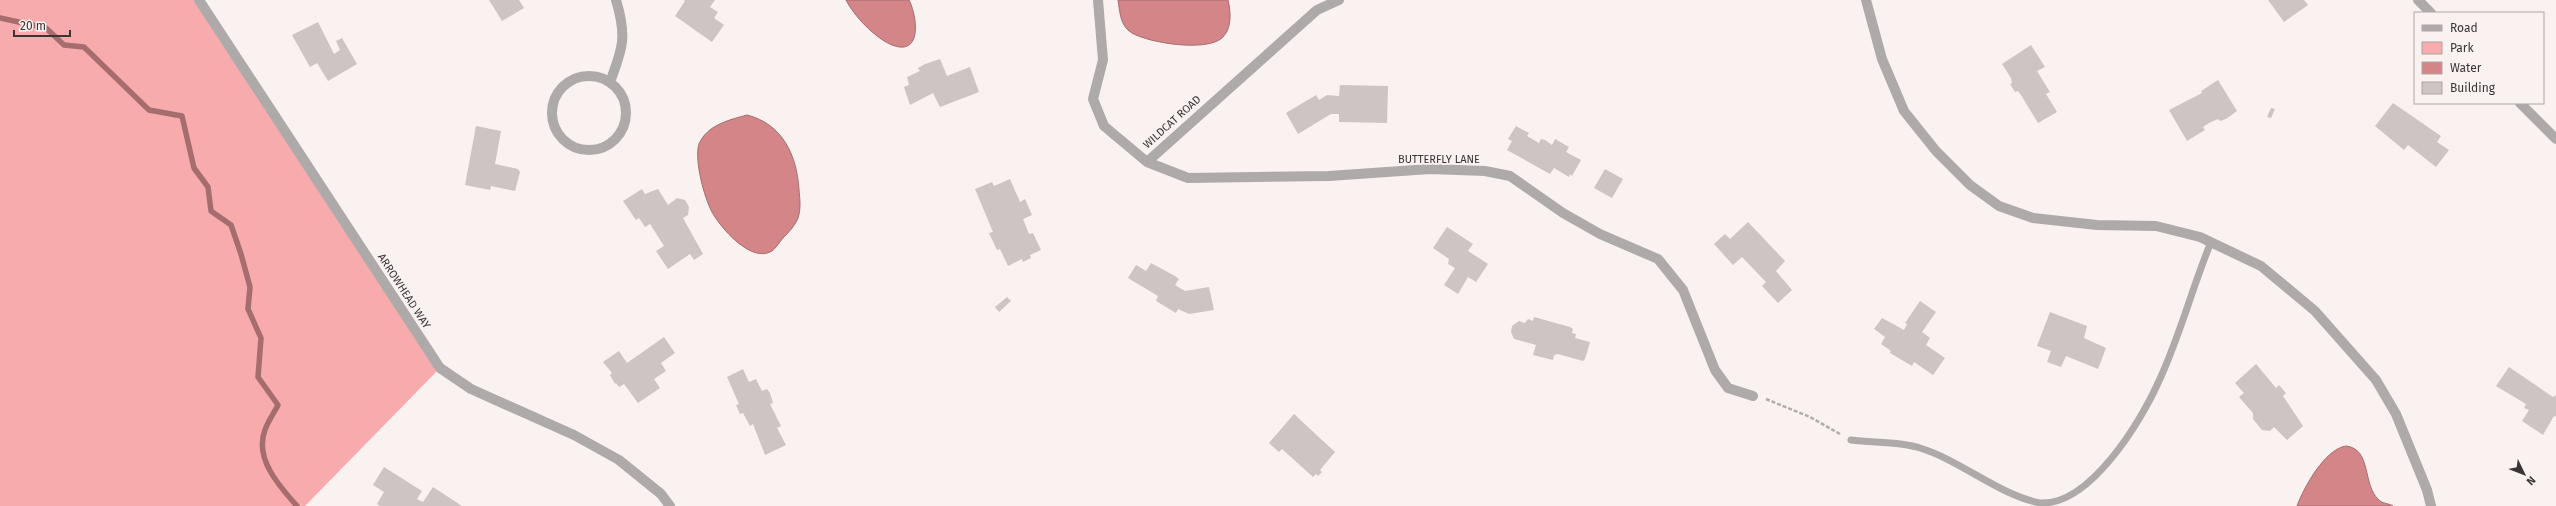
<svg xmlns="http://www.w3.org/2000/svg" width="2556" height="506" viewBox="0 0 2556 506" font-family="'Fira Sans',sans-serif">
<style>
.green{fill:#f8abad}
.water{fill:#d38587;stroke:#a56d6e}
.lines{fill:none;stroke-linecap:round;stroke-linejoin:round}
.stream{stroke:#a56d6e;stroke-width:5.5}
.building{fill:#cdc4c4}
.path{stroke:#b3acac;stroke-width:2.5;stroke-dasharray:4 2;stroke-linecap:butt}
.lane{stroke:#aeaaaa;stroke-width:7}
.street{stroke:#aeaaaa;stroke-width:10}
.labels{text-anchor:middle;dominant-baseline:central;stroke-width:3.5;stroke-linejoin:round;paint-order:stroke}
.street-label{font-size:11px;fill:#393535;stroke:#faf1f1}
</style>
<rect width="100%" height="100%" fill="#faf1f1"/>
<!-- green -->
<path class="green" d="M0,0H199L440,368L305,506H0Z"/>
<!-- water -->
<path class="water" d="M846,0H909C917,15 923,57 892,45C875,38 854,16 846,0Z
M1118,0H1228C1231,12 1232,29 1222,38C1206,52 1149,43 1132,33C1120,26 1120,12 1118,0Z
M747,115C783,124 797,156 799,190C800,200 801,209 798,218C795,226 788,233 782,239C779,243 776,248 772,251C751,264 720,227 712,212C704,197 694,159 699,144C707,125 729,120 747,115Z
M2346,446C2372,449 2362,485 2379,500C2383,504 2388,503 2393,506H2297C2304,487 2325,449 2346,446Z"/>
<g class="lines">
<!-- stream -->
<path class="stream" d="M0,18L46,28L64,45L84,47L149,110L182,116L194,168L208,187L211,211L231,225L241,254L250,287L248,309L261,338L258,377L278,405C274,413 268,421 265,430C254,458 279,486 297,506"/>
</g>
<!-- building -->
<path class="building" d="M489,0H519L524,8L502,21Z
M684,0H715L710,7L718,12L714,18L724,25L712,42L675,16L685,1Z
M2268,0H2304L2308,5L2284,22Z
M318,22L334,54L340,50L336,41L342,38L357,64L328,81L317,63L310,67L292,35Z
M2031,45L2045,67L2037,71L2050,92L2046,94L2057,112L2038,123L2021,95L2018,91L2015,92L2010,84L2012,83L2011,78L2002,64Z
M940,59L947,76L970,67L979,92L940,107L933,93L910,105L904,87L909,85L907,77L920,71L918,68L925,64Z
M2218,80L2237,111L2226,119L2220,121L2218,119L2209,123L2203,127L2205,130L2187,141L2169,110L2202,93L2201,91Z
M1340,85L1388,86L1387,123L1339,122V114H1331L1298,134L1286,113L1316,95L1319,100L1327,95L1339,96Z
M2393,103L2441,136L2437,142L2449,150L2436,167L2408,145L2404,150L2375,126Z
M2271,108L2275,109L2271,118L2267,117Z
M476,126L501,131L495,164L518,169L520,172L515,191L491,186L490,190L465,185Z
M1516,126L1529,133L1527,136L1539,143L1541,139L1545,140L1552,145L1555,139L1569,147L1566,152L1581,160L1572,176L1570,174L1569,177L1554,168L1550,174L1507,150L1512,141L1508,139Z
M1605,169L1623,179L1612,198L1594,188Z
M1010,179L1020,202L1025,199L1032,215L1023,219L1029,234L1033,233L1041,250L1030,255L1031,258L1023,262L1022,259L1008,266L1000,249L997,250L989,233L993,232L975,189L992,182L994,186Z
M642,189L645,194L658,189L668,205L677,198L685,200L689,207L688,215L683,218L703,254L694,260L690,254L668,269L656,251L664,246L650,224L645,227L639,218L636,220L623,201Z
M1748,222L1785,261L1776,271L1792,290L1778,303L1762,286L1766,282L1742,257L1733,265L1714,244L1725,234L1730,239Z
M1447,227L1473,244L1468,251L1488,264L1476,282L1468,277L1458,294L1444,285L1455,268L1448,264L1449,259L1433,248Z
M1151,263L1175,276L1179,279L1175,285L1185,291L1209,287L1214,310L1189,314L1178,309L1176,313L1156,301L1158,296L1128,278L1136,265L1146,271Z
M1007,297L1011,301L999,312L995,307Z
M1920,301L1936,312L1922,332L1930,338L1926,345L1945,358L1933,375L1914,362L1912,366L1890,353L1891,351L1881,344L1885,337L1874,329L1882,318L1904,330L1907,324L1905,323Z
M2050,312L2087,326L2084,338L2106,348L2098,369L2066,356L2061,367L2047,362L2051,351L2037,346Z
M1534,317L1570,327L1573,329L1572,333L1576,334L1575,338L1590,342L1585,359L1583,361L1558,354L1554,355L1553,360L1533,355L1536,345L1514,339L1511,332L1512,326L1519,321L1525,323L1528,319L1533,321Z
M664,337L675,353L661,363L666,371L654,379L660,388L638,403L624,384L619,387L616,383L615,384L610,375L612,373L603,362L619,351L627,363Z
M2256,364L2276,388L2279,385L2286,393L2283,396L2303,426L2287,440L2274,427L2270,431L2262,430L2253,419V413L2239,397L2244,393L2235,383Z
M2509,367L2553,397L2556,395V417L2554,416L2543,435L2522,421L2529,410L2524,408L2526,404L2496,386Z
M743,369L749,382L756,379L762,391L767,389L770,393L773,403L770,404L781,426L777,428L786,445L765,455L753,424L750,426L743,413L740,414L736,405L739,404L727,377Z
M1294,414L1335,452L1320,470L1322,472L1318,476L1316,474L1313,477L1282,449L1279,452L1269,443Z
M384,467L422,491L417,499L423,502L433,487L462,506H380L377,504L384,492L373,485Z"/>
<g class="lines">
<!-- path -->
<path class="path" d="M1766,399L1810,417L1840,434"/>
<!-- lane -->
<path class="lane" d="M1851,440C1873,443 1899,441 1920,448C1962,461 1997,494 2040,503C2090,506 2141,421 2158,383C2179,339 2192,288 2211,242"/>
<!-- street -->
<path class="street" d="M199,0L440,368L471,389L574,435L619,460L661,494L670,506
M1098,0L1103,60L1093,99L1104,126L1147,162L1317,10L1339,0
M1866,0L1882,59L1904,111L1936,151L1970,185L1999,206L2033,218L2097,225L2156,226L2200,237L2261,266L2315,311L2376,380L2396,414L2427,490L2431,506
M2418,0L2431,13
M552 113a37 37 0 1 1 74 0a37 37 0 1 1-74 0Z
M610,82C623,48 627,36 616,0
M2520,103L2556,139
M1147,162L1188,178L1329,176L1430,169L1485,171L1510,176L1563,213L1600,234L1658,259L1683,290L1715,370L1728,388L1753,396"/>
</g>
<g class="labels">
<!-- street labels -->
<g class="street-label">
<text transform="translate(1172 122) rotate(-42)">WILDCAT ROAD</text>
<text x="1439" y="159">BUTTERFLY LANE</text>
<text transform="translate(404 291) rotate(57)">ARROWHEAD WAY</text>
</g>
</g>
<!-- legend -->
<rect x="2414" y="12" width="130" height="92" fill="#faf1f1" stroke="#ada6a6"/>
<rect x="2422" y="25" width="20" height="6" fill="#aeaaaa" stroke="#ada6a6"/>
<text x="2450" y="32" font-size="12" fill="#393535">Road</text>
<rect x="2422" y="42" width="20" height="12" fill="#f8abad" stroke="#ada6a6"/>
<text x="2450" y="52" font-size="12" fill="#393535">Park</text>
<rect x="2422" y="62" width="20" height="12" fill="#d38587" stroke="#ada6a6"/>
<text x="2450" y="72" font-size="12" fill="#393535">Water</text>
<rect x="2422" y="82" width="20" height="12" fill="#cdc4c4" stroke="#ada6a6"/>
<text x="2450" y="92" font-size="12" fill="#393535">Building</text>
<!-- north arrow -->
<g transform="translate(2524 474) rotate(133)" stroke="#faf1f1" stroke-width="3" paint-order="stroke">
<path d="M0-3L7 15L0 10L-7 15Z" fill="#393535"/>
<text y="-6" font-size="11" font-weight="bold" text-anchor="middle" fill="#393535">N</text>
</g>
<!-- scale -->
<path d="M14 30v6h56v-6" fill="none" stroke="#393535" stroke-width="2"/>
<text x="20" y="30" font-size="12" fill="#393535" stroke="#faf1f1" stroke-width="3" paint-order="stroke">20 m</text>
</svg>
